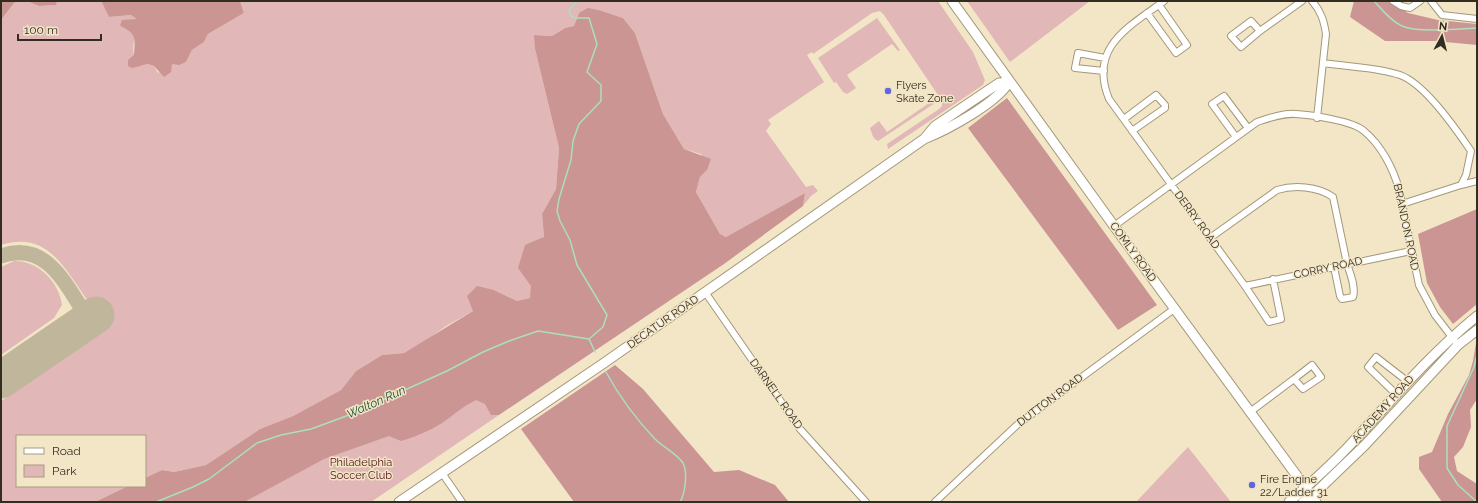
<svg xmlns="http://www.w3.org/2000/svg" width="1478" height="503" viewBox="0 0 1478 503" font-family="Raleway,sans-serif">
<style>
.green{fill:#e1b8b7}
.forest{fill:#ca9593}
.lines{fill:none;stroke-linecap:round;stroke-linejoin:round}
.stream{stroke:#acdec0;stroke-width:1.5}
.taxiway{stroke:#c0b69b;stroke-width:15}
.runway{stroke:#c0b69b;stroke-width:37}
.street-casing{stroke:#a3987a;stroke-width:8}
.secondary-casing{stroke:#a3987a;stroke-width:11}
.street{stroke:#fff;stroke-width:6}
.secondary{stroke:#fff;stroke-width:9}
.poi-dot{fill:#5f66de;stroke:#f3e6c6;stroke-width:1.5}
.labels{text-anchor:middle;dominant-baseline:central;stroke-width:3;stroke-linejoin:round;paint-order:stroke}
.poi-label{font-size:11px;fill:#322d21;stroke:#f3e6c6;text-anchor:start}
.street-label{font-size:11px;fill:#322d21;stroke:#f3e6c6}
.park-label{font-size:11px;fill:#521117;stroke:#f3e6c6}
.water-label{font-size:12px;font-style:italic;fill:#155034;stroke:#f3e6c6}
</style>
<rect width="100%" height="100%" fill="#f3e6c6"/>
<!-- green -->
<path class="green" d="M18,1H27L39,6L55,5L57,1H101L109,17L131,15L136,17L138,19L120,26C144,37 130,37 134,55C135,58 139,63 141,66L148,64L154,66L158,73L172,64L186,62L192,50L204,42L208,34L244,13L240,1H938L973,52L985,80L983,85L888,149L887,144L939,109L942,106V101L884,15L880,11L872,13L813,54L812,52L807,55L824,82L768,120L771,124L766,131L806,187L813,185L818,191L811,196L803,206L805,193L726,237L720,234L696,192L700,177L707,170L701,154L684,149L663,114L635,33L623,18L602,11L579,13L574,26L565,28L552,36L535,35V49L559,148L556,189L542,214L544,237L530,298L517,301L494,290L473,311L446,326L425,341L404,353L382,355L356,371L341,390L293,416L260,429L206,465L174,472L162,470L145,478V436H17V486H128L95,502H1V401L106,328C96,314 87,300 77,285C57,256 40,233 1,245V20L14,3Z
M967,1H1090L1010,62Z
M877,18L900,50L898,51L892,44L847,75L856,88L847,94L843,92L836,82L834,83L818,58Z
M930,94L935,103L878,141C872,138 872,133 870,128L879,121L887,132L932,101L928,95Z
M14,261C38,260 59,282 62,305L54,318L1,355V267Z
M481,392L499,415L371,502H224L346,438Z
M1188,447L1231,502H1136Z"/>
<!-- forest -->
<path class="forest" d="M1,1H18L14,3L1,20Z
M27,1H57L56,5L39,6Z
M101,1H240L244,13L208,34L204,42L192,50L186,62L179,65L172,64L171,72L164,77L154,66L148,64L132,68L128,66V60L134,55C135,37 137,34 120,26L122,20L137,19L131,15L109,17Z
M1354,1H1391L1408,13L1438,20L1477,24V45L1435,41H1385L1350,17Z
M588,8L602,11L623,18L635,33L663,114L684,149L711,159L707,170L700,177L696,192L720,234L726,237L805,193L803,206L724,264L499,415H491L485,404L476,400C463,406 454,415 442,423C429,431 415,437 401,441L389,436L324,459L244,502H95L128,486H145V478L162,470L174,472L206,465L260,429L293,416L341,390L356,371L382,355L404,353L473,311L467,296L477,286L494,290L517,301L530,298L531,286L518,268L525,245L544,237L542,214L556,189L559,148L535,49L534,35L552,36L565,28L574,26L579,13Z
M1007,98L1157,305L1118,330L968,128Z
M1477,209V304L1453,324L1440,307L1427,283L1418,234Z
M1477,337V399L1470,410L1471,427L1463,447L1454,457L1457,471L1477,484V502H1442L1419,469V457L1432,452L1448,414L1469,375L1473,361Z
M615,365L643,389L714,472L739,470L775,485L789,502H574L521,429Z"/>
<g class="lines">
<!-- stream -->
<path class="stream" d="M577,1L569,10L571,16L575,18H589L597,44L587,72L601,85V101L579,124L573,141L571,160L559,199L557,211L560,221L570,240L577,265L607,315L603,327L589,339
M1374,1C1382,10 1391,21 1402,26C1418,33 1458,29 1477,28
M1477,276V280
M589,339L595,352
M606,372C619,396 636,419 655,439C663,447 677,454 683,463C688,473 685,494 680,502
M156,502L193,487L209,479L257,443L281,435L311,429L349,415L447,371L483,352L509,341L538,331L589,339
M1477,502L1458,485L1447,468V426L1474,367L1477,354"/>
<!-- taxiway -->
<path class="taxiway" d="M1,256C48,239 67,288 89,320"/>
<!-- runway -->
<path class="runway" d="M1,380L96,315"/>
<!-- street casing -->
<g class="street-casing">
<path id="street" d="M1164,1C1129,27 1088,47 1109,99L1245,286L1269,322L1281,319L1273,279
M1312,1C1321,11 1324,21 1326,34L1317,118
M1393,1L1401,6L1410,8L1420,1
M1431,1L1442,15L1477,19
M1147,13L1176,53L1187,45L1159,5
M1251,21L1260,31L1241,47L1231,36Z
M1260,31L1302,1
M1324,63C1348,67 1377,67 1400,75C1425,84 1456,129 1471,151L1466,175L1461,185L1402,204
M1104,71L1075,68L1078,53L1105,58
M1124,119L1156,95L1165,105V108L1132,131
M1236,137L1212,104L1224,96L1248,128
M1461,185L1477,181
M1114,226L1257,122C1269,118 1283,113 1296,114C1312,115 1353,121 1364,131C1381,145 1393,168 1399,189L1419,285L1435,315L1458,345
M1210,238L1277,190C1294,185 1317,186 1333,197L1347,264C1350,273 1356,287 1353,297L1342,299L1340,296L1334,267
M1245,286L1411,251
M705,292L800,429L866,502
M1312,365L1321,377L1303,389L1294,379Z
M1396,394L1368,367L1376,357L1407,381
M1250,412L1294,379
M442,473L462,502
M935,502L1017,425L1174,309"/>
</g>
<!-- secondary casing -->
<g class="secondary-casing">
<path id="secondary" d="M952,1L1114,226L1316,502
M925,138L935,126L999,83L1009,82
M399,502L604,363L924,139C947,130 997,103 1009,82
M1289,502C1310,484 1330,466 1349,446C1391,401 1429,355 1477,316
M1303,502L1312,496L1365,445L1458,345L1477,330"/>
</g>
<!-- street -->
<use href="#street" class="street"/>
<!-- secondary -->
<use href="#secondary" class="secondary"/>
</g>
<!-- markers -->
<g class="poi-dot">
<circle cx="888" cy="91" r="4"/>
<circle cx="1252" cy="485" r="4"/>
</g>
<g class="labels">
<!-- poi labels -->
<g class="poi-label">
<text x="896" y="85">Flyers<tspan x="896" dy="13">Skate Zone</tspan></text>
<text x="1260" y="479">Fire Engine<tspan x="1260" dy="13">22/Ladder 31</tspan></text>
</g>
<!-- street labels -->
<g class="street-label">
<text transform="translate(1197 220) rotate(54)">DERRY ROAD</text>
<text transform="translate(1406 227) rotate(78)">BRANDON ROAD</text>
<text transform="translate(1133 252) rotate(54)">COMLY ROAD</text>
<text transform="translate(1328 268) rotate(-12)">CORRY ROAD</text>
<text transform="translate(663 322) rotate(-35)">DECATUR ROAD</text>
<text transform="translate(776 394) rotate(55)">DARNELL ROAD</text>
<text transform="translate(1050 400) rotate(-37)">DUTTON ROAD</text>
<text transform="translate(1383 409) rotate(-48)">ACADEMY ROAD</text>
</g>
<!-- park labels -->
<g class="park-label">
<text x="361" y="462">Philadelphia<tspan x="361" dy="13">Soccer Club</tspan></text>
</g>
<!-- water labels -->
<g class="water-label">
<text transform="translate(376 402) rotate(-24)">Walton Run</text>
</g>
</g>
<!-- border -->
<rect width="1478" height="503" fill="none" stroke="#322d21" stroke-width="4"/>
<!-- legend -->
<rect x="16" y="435" width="130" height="52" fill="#f3e6c6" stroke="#a69c84"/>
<rect x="24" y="448" width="20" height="6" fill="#ffffff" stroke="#a69c84"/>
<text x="52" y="455" font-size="12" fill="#322d21">Road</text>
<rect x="24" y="465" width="20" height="12" fill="#e1b8b7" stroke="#a69c84"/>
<text x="52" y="475" font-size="12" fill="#322d21">Park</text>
<!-- north arrow -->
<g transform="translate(1442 36) rotate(7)" stroke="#f3e6c6" stroke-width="3" paint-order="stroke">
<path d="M0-3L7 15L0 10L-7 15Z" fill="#322d21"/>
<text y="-6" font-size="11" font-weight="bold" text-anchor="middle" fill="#322d21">N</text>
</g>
<!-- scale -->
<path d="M18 34v6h83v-6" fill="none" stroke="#322d21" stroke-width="2"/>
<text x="24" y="34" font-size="12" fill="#322d21" stroke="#f3e6c6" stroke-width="3" paint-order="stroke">100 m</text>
</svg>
